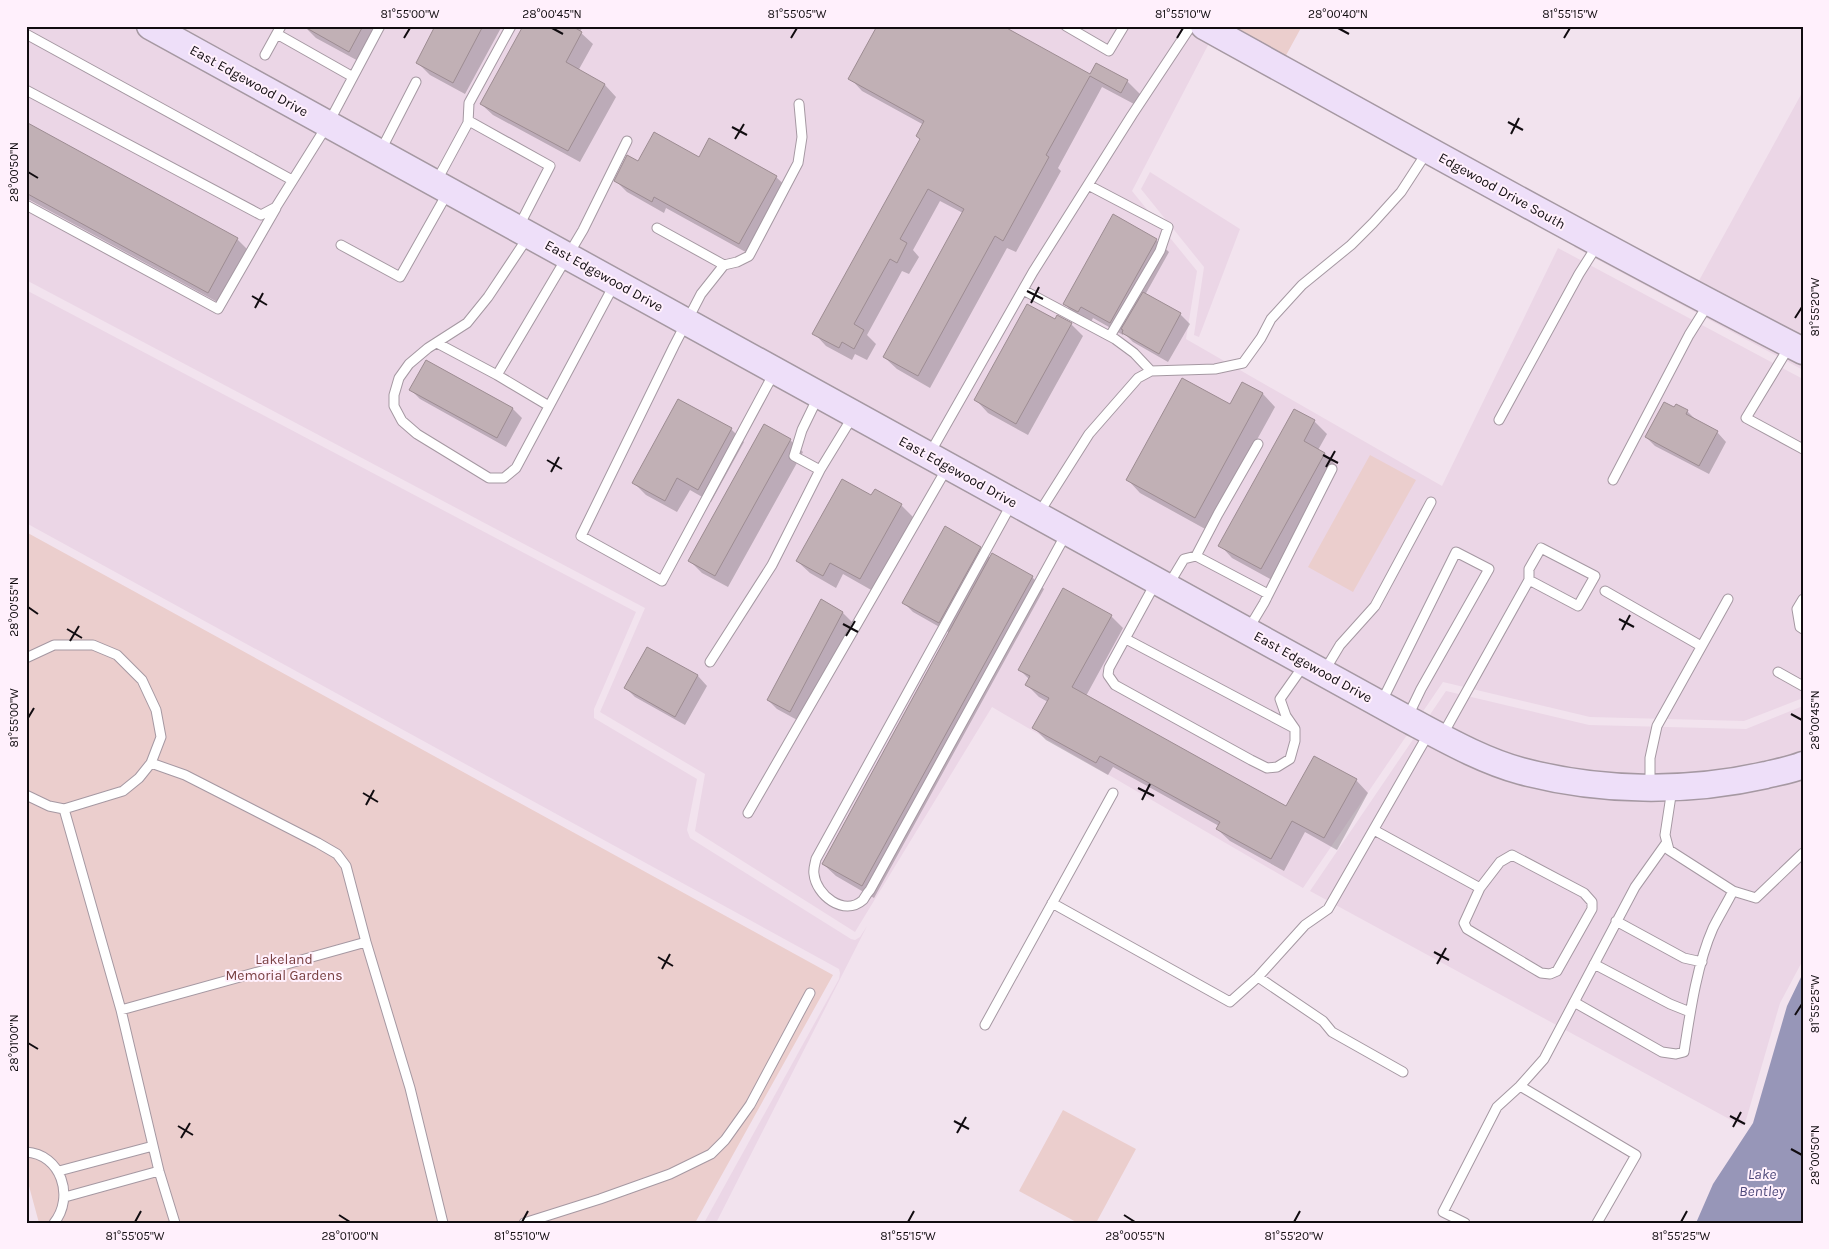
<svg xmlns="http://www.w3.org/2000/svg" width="1829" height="1249" viewBox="0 0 1829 1249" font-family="Karla,sans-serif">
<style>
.built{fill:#ebd6e6}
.green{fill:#ebcecd}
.water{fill:#9796b8}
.shadow{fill:#0003}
.building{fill:#c1b0b5;stroke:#9d8c92}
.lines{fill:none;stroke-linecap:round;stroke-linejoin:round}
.lane-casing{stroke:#a598a2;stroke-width:11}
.secondary-casing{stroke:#a598a2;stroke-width:29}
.lane{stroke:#fff;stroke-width:9}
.secondary{stroke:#eedff9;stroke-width:26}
.ticks{fill:none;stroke:#110c10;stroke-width:2}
.labels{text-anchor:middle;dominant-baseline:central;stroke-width:4;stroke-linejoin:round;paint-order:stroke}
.street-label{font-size:14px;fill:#110c10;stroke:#fff0fc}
.park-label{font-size:14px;fill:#794041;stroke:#fff0fc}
.water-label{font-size:15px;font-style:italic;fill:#4f4a7b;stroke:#fff0fc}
.neatline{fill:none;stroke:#110c10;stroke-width:2}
.ticks-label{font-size:12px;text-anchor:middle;fill:#110c10}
</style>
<rect width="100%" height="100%" fill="#f2e3ee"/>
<!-- built -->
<path class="built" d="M26,26H1218L1132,191L1197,271L1186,339L1442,486L1558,248L1803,379V698L1744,721L1590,717L1443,682L1303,888L992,707L855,932L695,831L705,774L600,712L645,608L26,280Z
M1803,91V340L1696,286Z
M1150,172L1240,229L1199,337L1194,335L1204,267L1141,189Z
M1577,243L1803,362V370L1574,247Z
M26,290L636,612L594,709V718L697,779L687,830L690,838L851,939L855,940L860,937L867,926L716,1223H704L839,979L840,973L839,969L26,523Z
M1446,691L1589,725L1746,729L1803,706V756L1740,772L1621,777L1523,761L1427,719Z
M1416,735L1518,780L1803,775V960L1780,1003L1746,1120L1742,1126L1310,891Z"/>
<!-- green -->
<path class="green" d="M1226,26H1302L1284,59Z
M1370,455L1416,480L1353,592L1308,567Z
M26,532L833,975L695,1223H39L26,1175Z
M1063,1110L1136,1149L1096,1223H1078L1019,1191Z"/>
<!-- water -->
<path class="water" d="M1803,973V1223H1696L1713,1184L1753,1123L1787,1006Z"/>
<!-- shadow -->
<path class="shadow" d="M304,26H382L362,63L316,38Z
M437,26H502L465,94L430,75L417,62Z
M524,26H583L580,32L593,44L578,71L605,85L616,97L580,162L493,115L481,104Z
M1097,64L1127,81L1140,94L1134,104L1102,87L1058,168L1061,171L1016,252L1007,248L930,388L897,369L884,357L963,213L940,201L913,250L919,257L909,274L902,271L867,335L876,344L867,360L855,354L852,360L826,346L814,333L921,140L924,125L862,91L850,78L1090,76Z
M26,124L237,239L250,252L221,304L26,198Z
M699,158L776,177L788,188L751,255L666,208L664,213L627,192L616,181L639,163Z
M1156,240L1169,252L1145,295L1180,314L1190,324L1168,362L1133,342L1124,333L1123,335L1093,318L1090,324L1077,317L1065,304Z
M1055,321L1071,324L1083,336L1028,435L988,413L976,400Z
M426,362L513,409L522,418L506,447L420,399L411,390Z
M1243,384L1263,394L1275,407L1207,530L1140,493L1128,480L1231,406Z
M679,400L731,429L744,442L711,502L690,490L677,512L646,495L634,483Z
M1676,406L1687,411L1697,421L1717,432L1726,442L1709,474L1655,446L1646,437Z
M1295,410L1314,421L1327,434L1318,450L1325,454L1337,466L1274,581L1232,558L1220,545Z
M764,425L790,440L803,452L728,587L702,573L689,560Z
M872,497L901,505L913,517L873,591L843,574L836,588L810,573L797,561Z
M980,548L990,558L1032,577L1044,589L874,898L836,876L823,864L950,633L913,612L904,603Z
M821,601L843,613L852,622L799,721L777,709L768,700Z
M1111,616L1123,628L1086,696L1287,807L1356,780L1368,793L1337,850L1305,832L1284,871L1230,841L1217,829L1219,826L1113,767L1108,775L1046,740L1034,728L1048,702L1039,697L1027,685L1030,680L1020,670Z
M648,649L698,676L707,686L685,725L635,697L626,688Z"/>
<!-- building -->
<path class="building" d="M303,26H363L349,52Z
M435,26H483L453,83L416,63Z
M523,26H572L582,32L566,62L605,84L568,151L480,104Z
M877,26H1003L1090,74L1096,63L1128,80L1121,93L1090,76L1046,155L1049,157L1003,241L995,236L918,376L883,357L964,209L928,189L900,239L907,243L897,263L890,259L854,324L864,330L854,349L842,342L839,348L812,334L920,139L916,136L924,121L848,79Z
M26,122L238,238L208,293L26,193Z
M654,132L699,157L709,138L777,176L739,244L654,197L652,202L614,181L627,155L638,161Z
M1113,214L1157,239L1110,323L1081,307L1078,312L1063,304Z
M1143,292L1181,313L1159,354L1122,333L1123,330L1121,329Z
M1027,304L1055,319L1057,315L1072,323L1016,424L974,400Z
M426,360L513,408L497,438L409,390Z
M1182,378L1230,404L1242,382L1263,393L1195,518L1126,480Z
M678,399L732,428L698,490L677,478L665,501L632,483Z
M1664,402L1674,407L1676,404L1688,410L1686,414L1718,431L1699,466L1645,437Z
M1294,409L1315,420L1304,441L1325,453L1261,569L1218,546Z
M764,424L791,439L715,576L688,561Z
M842,479L871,495L875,489L902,504L860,579L830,563L823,576L796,561Z
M945,526L981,547L939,623L902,603Z
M992,553L1033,576L862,886L822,864Z
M1063,588L1112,615L1072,687L1286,806L1314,756L1357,779L1324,838L1292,821L1271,859L1216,829L1220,822L1100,756L1096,763L1032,728L1049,698L1025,685L1030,676L1018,670Z
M821,599L843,612L790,712L767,700Z
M647,647L698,675L675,717L624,688Z"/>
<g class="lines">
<!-- lane casing -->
<g class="lane-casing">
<path id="lane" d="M1066,26L1109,51L1124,26
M26,34L292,180
M277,34L353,77
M265,55L281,26
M26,90L261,215L276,207L328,124L380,26
M468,123L469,103L511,26
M381,150L416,82
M436,182L469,121L550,166L519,226
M1088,185L1168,227L1160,251L1110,336
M26,205L218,309L276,208
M657,228L724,265L701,294L674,346L581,536L662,581L774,373
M528,237L488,297L467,323L428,348L409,364L399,378L394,395V406L402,421L417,434L489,478H504L516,468L614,285
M341,245L400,277L448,192
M724,265L737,262L749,256L798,163L802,137L799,104
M1023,290L1115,339L1134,353L1151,371
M437,343L497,375
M1789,347L1746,418L1803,449
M818,397L802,430L794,456L820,470L853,416
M549,406L497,375L583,230L627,141
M1499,420L1579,274L1598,244
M930,453L1033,272L1132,115L1191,26
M1613,480L1689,335L1709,303
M1012,503L816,859C815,864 813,869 814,874C816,895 844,917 863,900C865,897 867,893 870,890L1066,534
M1039,513L1089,434L1138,378L1151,371L1215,369L1243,363L1261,338L1271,319L1302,285L1351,245L1373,223L1401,192L1427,152
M1196,556L1218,514L1258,444
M1156,582L1109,668L1108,675L1115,685L1251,760L1267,768L1277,767L1290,759L1295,741V729L1286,716L1280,699L1304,665
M1169,584L1184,559L1196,556L1268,594
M1605,591L1701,646
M1803,599L1797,609L1800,627L1803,629
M1249,628L1264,603L1332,469
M1126,639L1292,727
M26,658L54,645H93L117,655L142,680L156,710L161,737L151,763L139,778L123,791L64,809L49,806L26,795
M710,662L772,565L820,470
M1325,670L1340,645L1375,606L1431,502
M1778,672L1803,686
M1381,703L1456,552L1489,569L1421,689L1408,716
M1443,734L1529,580V569L1541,548L1595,576L1578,606L1529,580
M151,763L185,775L318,843L337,854L346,866L366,942L410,1088L443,1223
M1650,784V758L1657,726L1728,599
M1672,789L1665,835L1669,850L1733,891L1756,898L1803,853
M64,809L121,1010L159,1171L175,1223
M748,813L947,468
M1374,830L1480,888L1464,923L1467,929L1541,973L1550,974L1557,971L1592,909V902L1584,893L1512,855L1500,862L1480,888
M1052,903L1230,1002L1258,977L1305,925L1328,909L1429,733
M1616,921L1684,958L1702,962
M1594,964L1670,1004L1690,1012
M1258,977L1323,1021L1332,1032L1403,1072
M1574,1002L1662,1052L1676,1054L1684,1052C1690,1013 1697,964 1713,928C1719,916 1727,903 1733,891
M121,1010L366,942
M985,1025L1113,793
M1520,1086L1544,1059L1635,887L1667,842
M26,1152C61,1154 75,1197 54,1223
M59,1171L153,1146
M65,1197L159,1171
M524,1223L600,1199L670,1174L711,1154L725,1140L750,1105L810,993
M1465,1223L1443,1212L1497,1107L1520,1086L1636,1155L1597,1223"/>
</g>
<!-- secondary casing -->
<g class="secondary-casing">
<path id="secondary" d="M150,26L1407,719C1443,738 1481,760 1521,771C1600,792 1686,793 1766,775C1778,772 1791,770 1803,765
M1204,26C1403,136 1601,247 1803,351"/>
</g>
<!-- lane -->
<use href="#lane" class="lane"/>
<!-- secondary -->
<use href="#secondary" class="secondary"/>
</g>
<!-- ticks -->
<path class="ticks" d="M552,28L563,34M1338,28L1349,34M404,38L410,28M791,38L797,28M1177,38L1183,28M1564,38L1570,28M1508,122L1523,130M732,127L747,135M1511,134L1519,118M735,139L744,124M28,172L38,178M1027,291L1043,299M252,296L267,305M1031,303L1039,287M255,308L263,293M1795,318L1802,307M1323,455L1338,463M547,460L562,469M1326,467L1335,451M551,472L559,457M28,607L38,614M1619,619L1634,627M843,624L858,632M67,629L82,638M1622,630L1630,615M846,636L855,621M70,641L79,626M1791,714L1802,720M28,718L34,708M1138,788L1154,796M363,793L378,802M1142,800L1150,784M366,805L374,790M1434,952L1449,960M658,957L673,966M1437,964L1446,948M662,969L670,954M1795,1015L1802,1004M28,1043L38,1049M1730,1116L1745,1124M954,1121L969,1129M178,1126L193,1135M1733,1127L1741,1112M957,1133L966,1117M181,1138L190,1123M1791,1149L1802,1155M339,1215L350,1222M1124,1215L1135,1222M135,1222L141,1211M522,1222L528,1211M908,1222L914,1211M1294,1222L1300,1211M1681,1222L1687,1211"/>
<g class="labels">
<!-- street labels -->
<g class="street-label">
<text transform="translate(249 81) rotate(29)">East Edgewood Drive</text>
<text transform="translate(1502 191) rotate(29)">Edgewood Drive South</text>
<text transform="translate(604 276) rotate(29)">East Edgewood Drive</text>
<text transform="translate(958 472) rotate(29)">East Edgewood Drive</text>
<text transform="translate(1313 667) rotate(29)">East Edgewood Drive</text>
</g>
<!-- park labels -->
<g class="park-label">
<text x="284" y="959">Lakeland<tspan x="284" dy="16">Memorial Gardens</tspan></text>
</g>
<!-- water labels -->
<g class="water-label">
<text x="1762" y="1174">Lake<tspan x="1762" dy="17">Bentley</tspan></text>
</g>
</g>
<!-- border -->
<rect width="1829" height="1249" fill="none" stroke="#fff0fc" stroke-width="55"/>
<rect x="28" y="28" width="1774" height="1194" class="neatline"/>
<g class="ticks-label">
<text x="410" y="18">81°55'00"W</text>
<text x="552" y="18">28°00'45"N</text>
<text x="797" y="18">81°55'05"W</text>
<text x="1183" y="18">81°55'10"W</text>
<text x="1338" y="18">28°00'40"N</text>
<text x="1570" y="18">81°55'15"W</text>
<text transform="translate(14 172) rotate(-90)" y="4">28°00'50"N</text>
<text transform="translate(1815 307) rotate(-90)" y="4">81°55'20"W</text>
<text transform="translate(14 607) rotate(-90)" y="4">28°00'55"N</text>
<text transform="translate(14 718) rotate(-90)" y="4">81°55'00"W</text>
<text transform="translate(1815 720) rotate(-90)" y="4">28°00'45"N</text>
<text transform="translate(1815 1004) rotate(-90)" y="4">81°55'25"W</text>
<text transform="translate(14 1043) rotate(-90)" y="4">28°01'00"N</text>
<text transform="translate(1815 1155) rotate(-90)" y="4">28°00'50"N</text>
<text x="135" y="1240">81°55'05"W</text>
<text x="350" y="1240">28°01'00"N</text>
<text x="522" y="1240">81°55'10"W</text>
<text x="908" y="1240">81°55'15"W</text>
<text x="1135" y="1240">28°00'55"N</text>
<text x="1294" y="1240">81°55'20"W</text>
<text x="1681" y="1240">81°55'25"W</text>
</g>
</svg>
